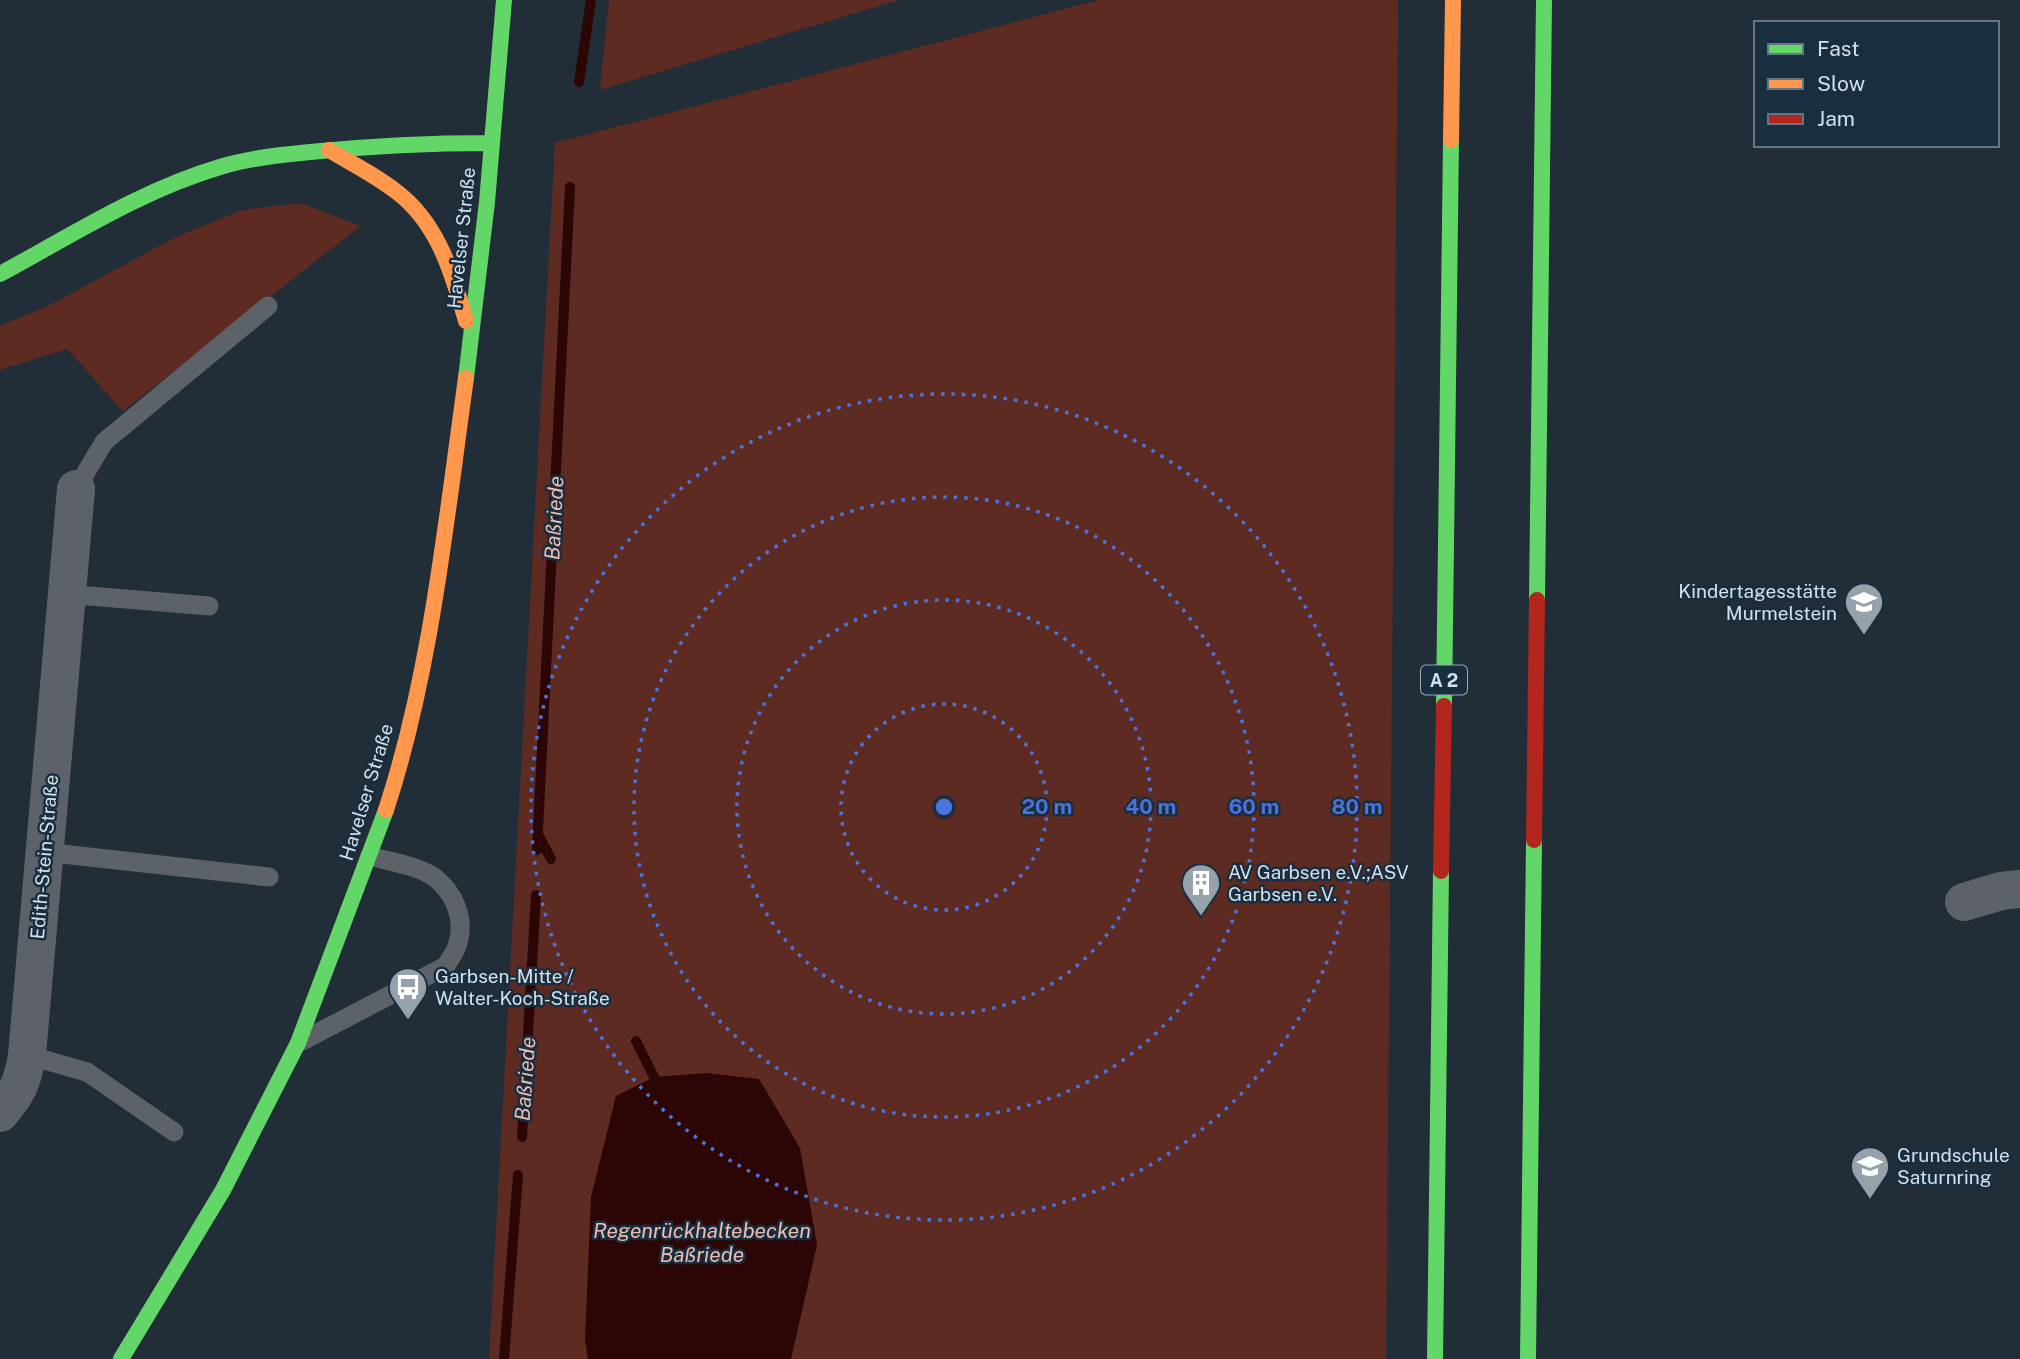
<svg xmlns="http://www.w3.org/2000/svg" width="2020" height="1359" viewBox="0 0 2020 1359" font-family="'Public Sans',sans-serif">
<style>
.green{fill:#5d2b21}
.water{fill:#2b0605}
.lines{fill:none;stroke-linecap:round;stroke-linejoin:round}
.stream{stroke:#2b0605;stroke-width:10}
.lane{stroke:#5c6267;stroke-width:19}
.street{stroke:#5c6267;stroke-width:38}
.fast{stroke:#63d668;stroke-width:16}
.slow{stroke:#ff974d;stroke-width:16}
.jam{stroke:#b3261e;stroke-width:16}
.ring{fill:none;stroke:#4b73dd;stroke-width:3.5;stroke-dasharray:3.5 7}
.labels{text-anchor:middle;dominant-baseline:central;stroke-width:5;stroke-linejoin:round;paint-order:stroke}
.shield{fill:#192e3f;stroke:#9cabb7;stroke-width:2}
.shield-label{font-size:18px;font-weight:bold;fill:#d4e1eb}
.street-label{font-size:19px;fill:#d4e1eb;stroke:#192e3f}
.poi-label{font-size:19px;fill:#d4e1eb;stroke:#192e3f;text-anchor:start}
.water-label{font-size:21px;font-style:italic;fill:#efbdb1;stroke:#192e3f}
.centre{fill:#4b73dd;stroke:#192e3f;stroke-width:3.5}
.ring-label{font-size:21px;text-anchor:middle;font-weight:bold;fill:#4b73dd;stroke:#192e3f;stroke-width:5;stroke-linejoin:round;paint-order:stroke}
</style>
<rect width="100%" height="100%" fill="#212d37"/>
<!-- green -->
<path class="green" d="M609,0H899L600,90Z
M1099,0H1398L1386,1359H489L555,143Z
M301,203L361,226L123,411L67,349L0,370V326L46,307L176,237L242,210Z"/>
<!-- water -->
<path class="water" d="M706,1073L759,1079L800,1148L817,1245L791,1359H588L585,1340L591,1197L616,1096L654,1077Z"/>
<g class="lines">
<!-- stream -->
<path class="stream" d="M579,82L591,0
M539,836L551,859
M537,850L570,187
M636,1041L654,1077
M522,1137L536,895
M504,1359L518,1175"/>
<!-- lane -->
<path class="lane" d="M76,489L104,442L268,306
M66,594L209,606
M44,852L269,877
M302,1041L446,966C449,960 455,953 457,946C466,920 455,893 434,877C416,865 390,862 370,856
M27,1055L87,1072L174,1132"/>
<!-- street -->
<path class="street" d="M1964,902L2001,891L2020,889
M0,1113C17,1093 23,1082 27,1055L76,489"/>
<!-- fast -->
<path class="fast" d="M0,274C72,235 142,190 220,167C250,158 280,155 310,152C370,146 430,143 491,143
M466,378L487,202L504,0
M1537,600L1544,0
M1444,706L1451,140
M121,1359L223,1190L298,1043L386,810
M1435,1359L1441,871
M1528,1359L1534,840"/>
<!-- slow -->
<path class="slow" d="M1451,140L1453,0
M329,150C354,165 381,178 403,197C440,229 453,276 466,321
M386,810C431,673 446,520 466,378"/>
<!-- jam -->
<path class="jam" d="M1534,840L1537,600
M1441,871L1444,706"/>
</g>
<!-- distance rings -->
<g class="ring">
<circle cx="944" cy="807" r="103"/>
<circle cx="944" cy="807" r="207"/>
<circle cx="944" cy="807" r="310"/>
<circle cx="944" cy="807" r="413"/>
</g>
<!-- icons -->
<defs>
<g id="school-pin" transform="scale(2.0125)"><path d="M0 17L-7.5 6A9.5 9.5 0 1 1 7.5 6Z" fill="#95a2ac" stroke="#192e3f"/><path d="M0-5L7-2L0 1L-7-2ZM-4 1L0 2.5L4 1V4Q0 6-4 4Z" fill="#fff"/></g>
<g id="building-pin" transform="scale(2.0125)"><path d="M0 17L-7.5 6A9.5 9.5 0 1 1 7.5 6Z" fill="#95a2ac" stroke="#192e3f"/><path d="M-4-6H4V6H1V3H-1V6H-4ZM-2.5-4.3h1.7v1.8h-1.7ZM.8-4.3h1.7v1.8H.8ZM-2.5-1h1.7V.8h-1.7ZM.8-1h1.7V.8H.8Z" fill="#fff"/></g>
<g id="bus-pin" transform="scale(2.0125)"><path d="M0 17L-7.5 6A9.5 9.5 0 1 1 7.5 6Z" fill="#95a2ac" stroke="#192e3f"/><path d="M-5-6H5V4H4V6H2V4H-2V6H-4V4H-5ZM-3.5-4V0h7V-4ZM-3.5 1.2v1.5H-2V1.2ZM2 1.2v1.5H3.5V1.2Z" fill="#fff"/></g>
</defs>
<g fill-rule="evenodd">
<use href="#school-pin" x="1864" y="602"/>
<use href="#building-pin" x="1201" y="883"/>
<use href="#bus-pin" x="408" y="987"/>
<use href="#school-pin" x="1870" y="1166"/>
</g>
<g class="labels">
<!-- shield labels -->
<rect class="shield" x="1421" y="665.5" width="46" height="29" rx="5"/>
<g class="shield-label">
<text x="1444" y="680">A 2</text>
</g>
<!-- street labels -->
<g class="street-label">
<text transform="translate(461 238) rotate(-84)">Havelser Straße</text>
<text transform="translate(366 792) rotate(-73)">Havelser Straße</text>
<text transform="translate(44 857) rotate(-85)">Edith-Stein-Straße</text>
</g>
<!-- poi labels -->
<g class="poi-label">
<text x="1837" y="591" text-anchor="end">Kindertagesstätte<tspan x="1837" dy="22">Murmelstein</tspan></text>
<text x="1228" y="872">AV Garbsen e.V.;ASV<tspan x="1228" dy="22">Garbsen e.V.</tspan></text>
<text x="435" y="976">Garbsen-Mitte /<tspan x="435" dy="22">Walter-Koch-Straße</tspan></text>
<text x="1897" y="1155">Grundschule<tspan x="1897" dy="22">Saturnring</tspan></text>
</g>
<!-- water labels -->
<g class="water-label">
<text transform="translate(554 518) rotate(-87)">Baßriede</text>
<text transform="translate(525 1079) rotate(-86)">Baßriede</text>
<text x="702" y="1230">Regenrückhaltebecken<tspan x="702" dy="24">Baßriede</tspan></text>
</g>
</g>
<circle cx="944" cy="807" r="10" class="centre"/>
<g class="ring-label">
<text x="1047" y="814">20 m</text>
<text x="1151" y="814">40 m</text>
<text x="1254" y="814">60 m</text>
<text x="1357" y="814">80 m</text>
</g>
<!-- legend -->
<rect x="1754" y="21" width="245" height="126" fill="#192e3f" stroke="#647684" stroke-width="2"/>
<rect x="1768" y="44" width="35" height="10" fill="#63d668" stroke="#647684" stroke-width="2"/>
<text x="1817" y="56" font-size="21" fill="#d4e1eb">Fast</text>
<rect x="1768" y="79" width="35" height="10" fill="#ff974d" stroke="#647684" stroke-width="2"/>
<text x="1817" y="91" font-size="21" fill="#d4e1eb">Slow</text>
<rect x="1768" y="114" width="35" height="10" fill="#b3261e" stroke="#647684" stroke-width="2"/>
<text x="1817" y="126" font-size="21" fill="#d4e1eb">Jam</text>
</svg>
